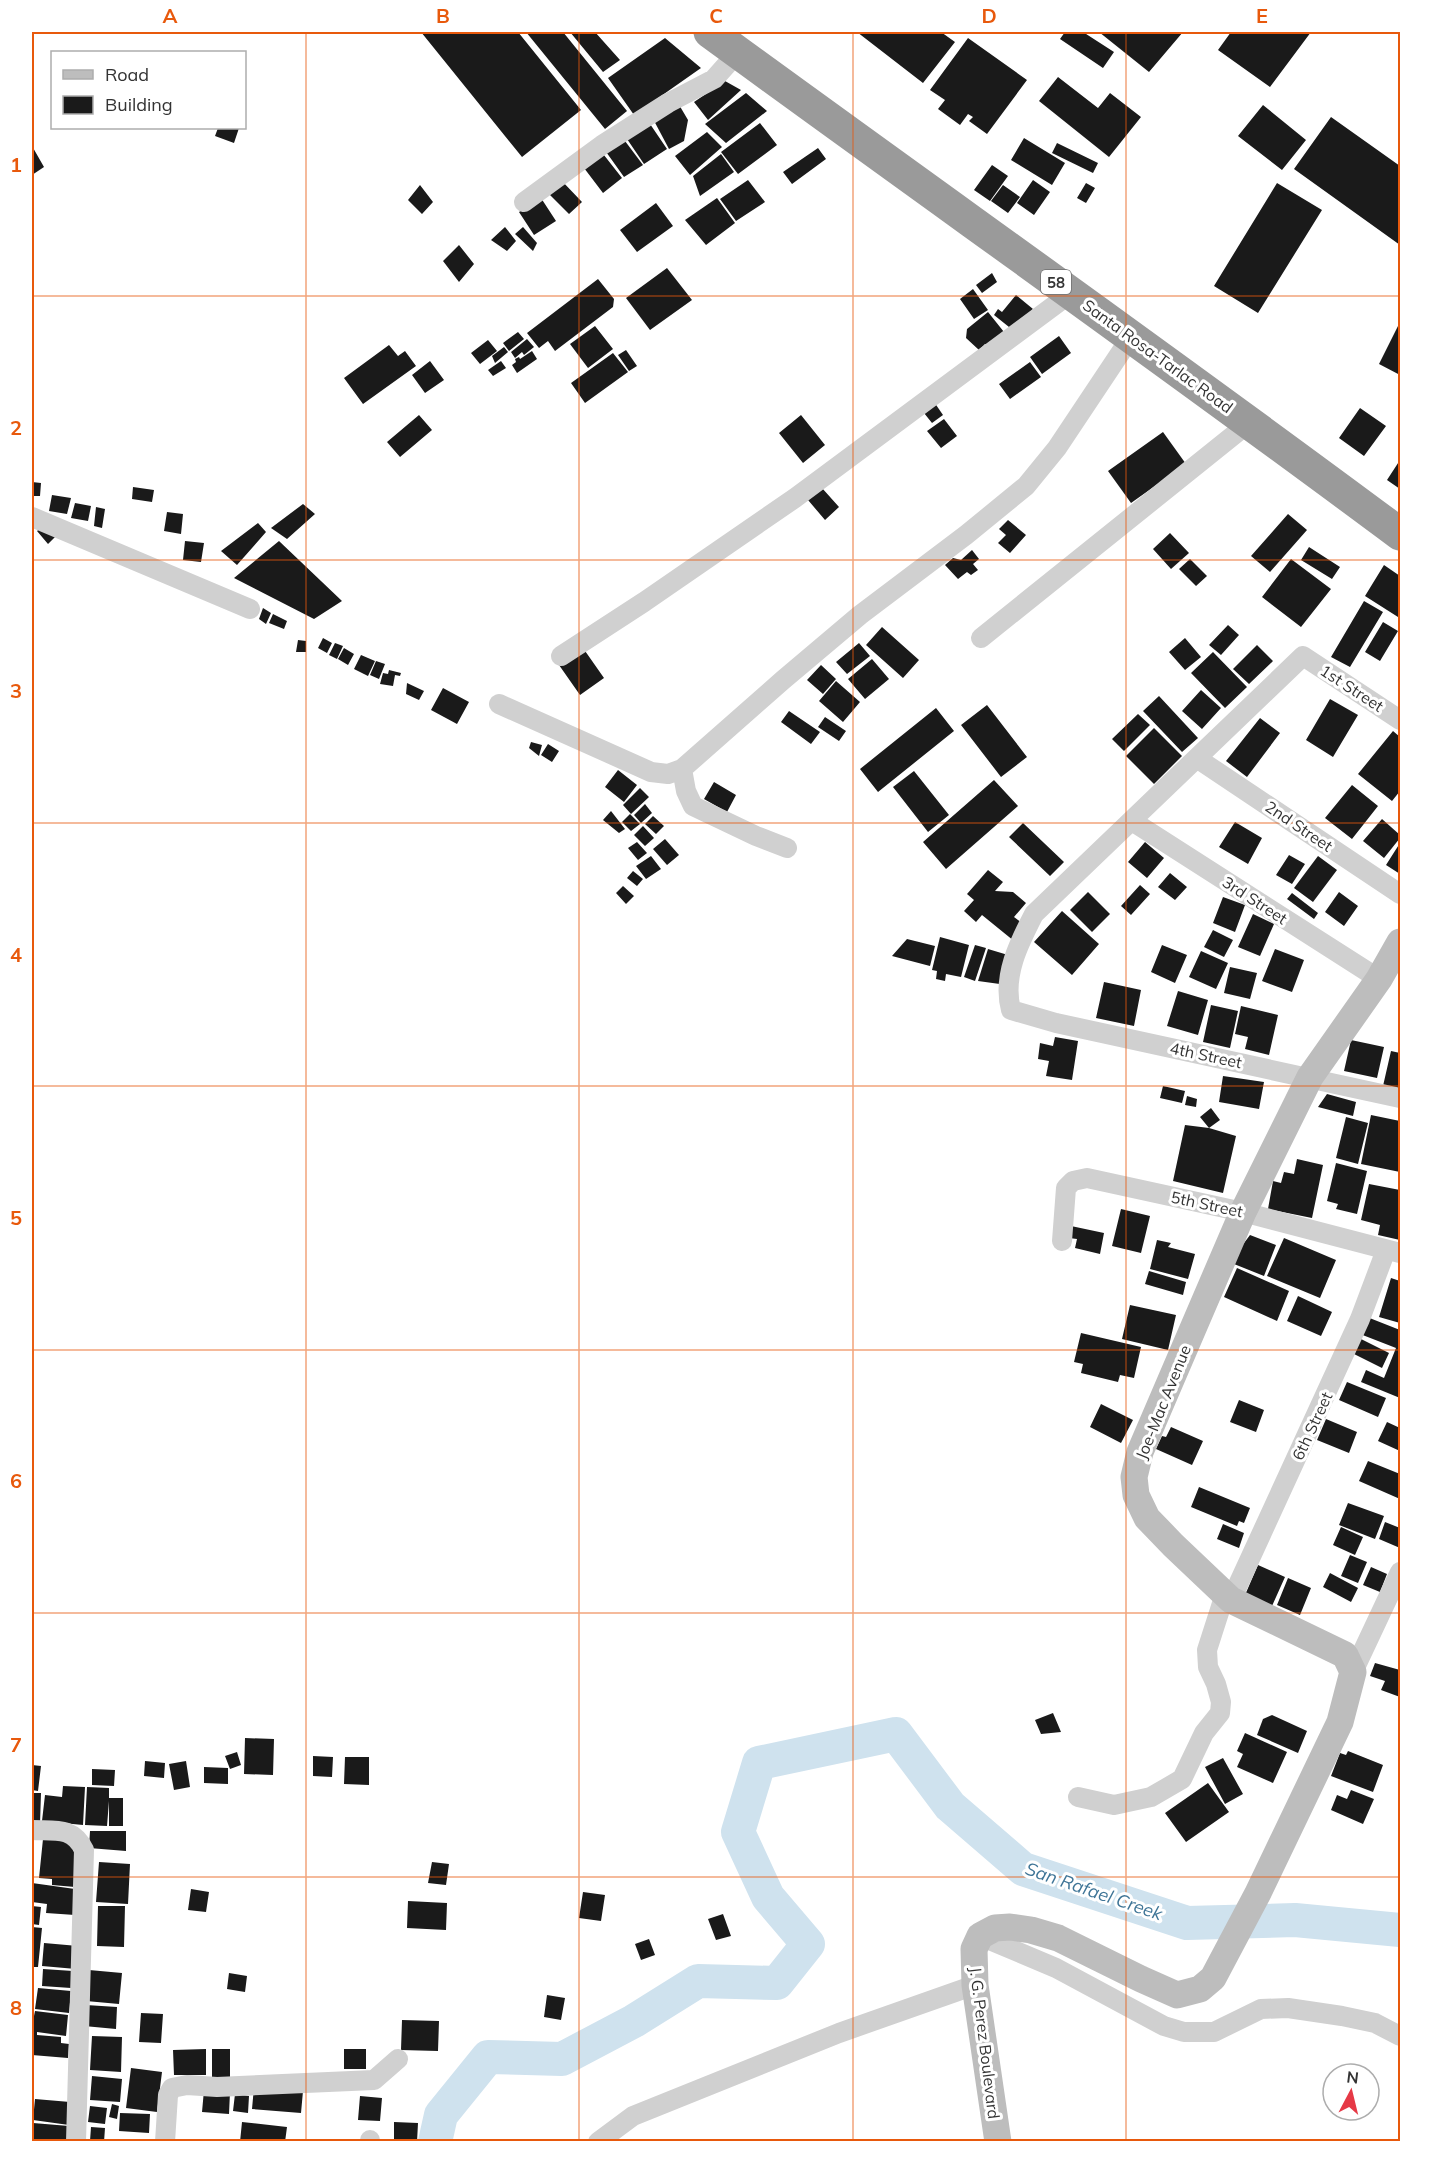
<svg xmlns="http://www.w3.org/2000/svg" width="1432" height="2173" viewBox="0 0 1432 2173" font-family="Mulish,sans-serif">
<style>
.lines{fill:none;stroke-linecap:round;stroke-linejoin:round}
.river{stroke:#cfe2ee;stroke-width:34}
.building{fill:#1a1a1a}
.street{stroke:#d0d0d0;stroke-width:20}
.secondary{stroke:#bdbdbd;stroke-width:27}
.highway{stroke:#9a9a9a;stroke-width:33}
.grid{fill:none;stroke:#e8590c;stroke-width:1.5;stroke-opacity:0.55}
.labels{text-anchor:middle;dominant-baseline:central;stroke-width:6;stroke-linejoin:round;paint-order:stroke}
.shield{fill:#fff;stroke:#707070;stroke-width:1.5}
.shield-label{font-size:15px;font-weight:bold;fill:#333}
.street-label{font-size:16px;fill:#333;stroke:#fff}
.water-label{font-size:18px;font-style:italic;fill:#3f7597;stroke:#fff}
.neatline{fill:none;stroke:#e8590c;stroke-width:2}
.grid-label{font-size:20px;text-anchor:middle;font-weight:bold;fill:#e8590c}
</style>
<rect width="100%" height="100%" fill="#fff"/>
<g class="lines">
<!-- river -->
<path class="river" d="M435,2142L441,2115L488,2057L562,2059L634,2021L698,1981L777,1983L808,1944L768,1897L738,1832L759,1763L896,1734L950,1806L1023,1869L1187,1923L1295,1920L1400,1930"/>
</g>
<!-- building -->
<path class="building" d="M421,32H518L581,110L522,157Z
M526,32H563L627,111L605,129Z
M570,32H595L620,60L603,72Z
M857,32H941L955,42L923,83Z
M1065,32H1083L1114,52L1103,68L1060,39Z
M1099,32H1183L1149,72Z
M1231,32H1311L1270,87L1218,50Z
M665,38L701,68L634,115L608,78Z
M968,38L1027,80L987,134L969,121L973,117L968,114L960,125L938,109L945,100L930,90Z
M1058,77L1098,108L1110,93L1141,117L1109,157L1039,101Z
M725,81L741,90L708,120L694,102Z
M746,93L767,111L726,143L705,124Z
M678,103L688,120L684,141L669,149L652,117Z
M1263,105L1306,140L1282,170L1238,136Z
M1331,117L1400,166V245L1294,169Z
M648,121L667,149L644,164L625,136Z
M760,123L777,145L738,174L721,152Z
M218,128H239L234,143L215,136Z
M707,132L722,147L690,175L675,156Z
M622,137L643,165L624,177L604,149Z
M1024,138L1065,163L1052,185L1011,160Z
M1057,143L1098,163L1093,173L1052,153Z
M32,146L44,167L32,175Z
M818,148L826,159L792,184L783,172Z
M600,150L622,178L603,193L581,164Z
M721,154L734,172L700,196L693,176Z
M992,165L1008,176L990,201L974,190Z
M561,180L582,202L569,214L547,192Z
M748,180L765,202L736,221L720,199Z
M1033,180L1050,192L1034,215L1017,203Z
M1086,183L1095,188L1086,203L1077,198Z
M1277,183L1322,210L1258,313L1214,286Z
M420,185L433,202L422,214L408,200Z
M1003,185L1020,197L1008,213L991,201Z
M541,198L556,221L534,235L519,212Z
M717,198L735,223L706,245L685,220Z
M656,203L673,226L637,252L620,230Z
M505,227L516,241L507,251L491,240Z
M523,227L537,243L533,251L515,234Z
M459,245L474,264L459,282L443,261Z
M667,268L692,300L650,330L626,298Z
M992,273L997,282L982,293L976,285Z
M598,279L614,299L613,307L555,351L548,341L539,348L527,333Z
M973,289L988,310L974,319L960,299Z
M1016,295L1033,309L1014,331L994,315L998,309L1002,312Z
M988,312L1008,337L994,348L985,344L979,350L966,338L967,329Z
M1399,324L1400,325V375L1379,364Z
M595,326L613,349L588,368L570,344Z
M518,332L524,339L509,351L503,343Z
M1059,336L1071,353L1042,374L1030,357Z
M527,339L534,347L524,355L522,352L515,358L511,352Z
M488,340L497,351L480,364L471,353Z
M389,345L398,356L405,351L416,366L363,404L344,378Z
M504,347L508,352L495,363L492,356Z
M626,350L637,366L629,371L618,355Z
M532,351L537,359L517,373L512,365L516,362L515,359L519,357L520,359Z
M613,353L628,372L585,403L571,383Z
M430,361L444,380L425,393L412,375Z
M501,361L506,368L493,376L488,370Z
M1030,362L1041,377L1010,399L999,384Z
M932,399L943,415L932,423L920,408Z
M1360,408L1386,426L1364,456L1339,438Z
M419,415L432,430L400,457L387,442Z
M801,415L825,445L803,463L779,433Z
M944,419L957,436L941,448L927,431Z
M1163,432L1186,464L1131,503L1108,471Z
M1400,460V489L1387,480Z
M32,482L41,483L40,496H32Z
M133,487L154,490L152,502L132,499Z
M822,488L839,507L825,520L808,500Z
M52,495L71,498L67,514L49,511Z
M75,503L91,506L88,521L71,518Z
M303,504L315,514L287,539L271,528Z
M96,507L105,509L102,528L94,526Z
M167,512L183,514L181,534L164,531Z
M1288,514L1307,530L1270,572L1251,556Z
M1008,520L1026,535L1010,553L998,543L1006,535L999,529Z
M48,522L58,534L48,544L37,531Z
M258,523L266,532L237,565L221,551Z
M1170,533L1189,553L1171,569L1153,549Z
M185,541L204,543L201,562L183,560Z
M279,541L342,601L314,619L234,578Z
M1309,547L1340,567L1332,579L1301,560Z
M972,550L979,559L973,564L978,570L971,575L967,572L958,579L945,565L953,558L961,560Z
M1190,559L1207,576L1196,586L1179,569Z
M1291,559L1331,589L1301,627L1262,597Z
M1384,565L1400,576V613L1398,617L1365,596Z
M1364,601L1383,612L1350,667L1331,657Z
M263,608L271,613L266,624L259,619Z
M273,614L287,621L284,629L269,623Z
M1383,622L1398,631L1380,661L1365,652Z
M1228,625L1239,635L1221,655L1209,645Z
M882,627L919,660L903,678L866,645Z
M323,638L332,643L327,653L318,648Z
M1185,638L1201,657L1185,670L1169,652Z
M298,640L306,641V652H296Z
M335,643L343,646L337,659L329,655Z
M859,643L870,656L847,674L836,662Z
M1257,645L1273,661L1249,684L1233,669Z
M344,648L354,654L348,665L338,659Z
M583,648L604,678L580,695L559,665Z
M1213,652L1247,687L1225,708L1191,673Z
M361,655L375,661L368,676L354,669Z
M872,659L889,679L865,699L848,679Z
M376,661L385,664L379,679L370,675Z
M821,665L836,679L823,694L807,680Z
M389,670L401,673L400,676L395,675L393,686L380,684L383,673L388,674Z
M836,681L860,702L843,722L819,701Z
M407,683L424,691L419,700L406,694Z
M443,688L469,702L457,724L431,710Z
M1201,690L1221,708L1202,729L1182,711Z
M1159,696L1198,738L1182,752L1143,711Z
M1330,699L1358,715L1333,757L1306,740Z
M987,705L1027,757L1001,777L961,725Z
M936,708L954,731L878,792L860,769Z
M789,711L820,732L811,744L781,722Z
M1138,714L1150,725L1124,751L1112,739Z
M825,717L846,731L839,741L818,727Z
M1260,718L1280,733L1247,777L1226,761Z
M1154,728L1182,756L1154,784L1126,756Z
M1393,731L1400,737V791L1392,801L1358,774Z
M531,742L542,745L539,756L529,748Z
M548,744L559,751L552,762L541,755Z
M618,770L637,785L624,802L605,787Z
M914,771L949,815L928,832L893,787Z
M994,780L1018,806L946,869L923,842Z
M714,782L736,795L727,812L704,799Z
M1352,785L1378,806L1352,839L1325,818Z
M640,788L649,797L631,814L623,805Z
M645,804L652,813L641,823L634,815Z
M611,811L625,829L619,833L603,820Z
M630,814L640,824L631,831L622,822Z
M653,816L664,826L656,834L645,824Z
M1382,819L1400,835V838L1384,858L1363,841Z
M1235,822L1262,838L1248,864L1219,847Z
M1023,823L1064,862L1050,876L1009,837Z
M643,826L654,838L645,846L634,835Z
M665,839L679,855L667,865L653,849Z
M637,842L647,853L638,860L628,848Z
M1145,842L1164,858L1147,878L1128,862Z
M1400,843V874L1386,865Z
M1289,855L1305,864L1292,884L1276,875Z
M651,856L661,869L646,879L636,866Z
M1318,856L1337,870L1313,902L1294,888Z
M988,870L1003,882L995,891L1013,892L1026,903L1014,917L1022,923L1014,941L982,915L976,922L964,911L974,900L967,894Z
M633,871L643,879L637,886L627,878Z
M1170,873L1187,887L1175,900L1158,887Z
M1140,885L1150,894L1131,915L1121,906Z
M623,886L634,896L626,904L616,893Z
M1088,892L1110,914L1092,932L1070,910Z
M1339,892L1358,906L1344,926L1325,912Z
M1292,893L1318,913L1314,919L1287,899Z
M1223,897L1245,905L1235,932L1213,923Z
M1062,911L1099,944L1072,975L1034,942Z
M1253,914L1274,924L1260,956L1238,947Z
M1213,930L1233,940L1224,957L1204,947Z
M940,937L969,945L961,977L946,974L945,981L936,979L937,971L932,970Z
M907,939L935,946L930,966L892,956Z
M975,945L986,948L975,981L964,977Z
M1162,945L1187,955L1175,983L1151,972Z
M988,949L1008,955L1007,985L978,981Z
M1275,949L1304,960L1292,992L1262,981Z
M1201,951L1228,963L1216,989L1189,977Z
M1230,967L1257,973L1250,999L1224,993Z
M1104,982L1141,990L1134,1026L1096,1018Z
M1178,991L1208,1000L1198,1035L1167,1026Z
M1211,1005L1238,1011L1230,1048L1203,1042Z
M1241,1006L1278,1015L1269,1055L1245,1049L1248,1037L1235,1034Z
M1055,1037L1078,1041L1072,1080L1046,1076L1049,1061L1038,1059L1040,1043L1053,1046Z
M1351,1040L1384,1047L1377,1078L1344,1071Z
M1391,1051L1400,1053V1090L1383,1086Z
M1223,1076L1264,1082L1259,1109L1219,1102Z
M1163,1086L1185,1091L1182,1103L1160,1098Z
M1327,1094L1356,1102L1353,1116L1318,1107Z
M1187,1096L1197,1099L1196,1107L1185,1105Z
M1211,1108L1220,1120L1209,1128L1236,1136L1223,1193L1173,1181L1185,1125L1209,1128L1200,1117Z
M1371,1115L1400,1121V1172L1361,1164Z
M1346,1117L1368,1123L1358,1164L1336,1158Z
M1297,1159L1323,1165L1312,1218L1268,1209L1273,1181L1281,1183L1284,1172L1294,1174Z
M1336,1163L1367,1171L1357,1214L1336,1209L1338,1204L1327,1201Z
M1369,1184L1400,1190V1240L1378,1235L1380,1225L1361,1220Z
M1121,1209L1150,1216L1141,1253L1112,1246Z
M1071,1226L1104,1233L1100,1254L1075,1248L1077,1239L1069,1238Z
M1250,1235L1276,1245L1264,1276L1234,1264L1241,1247Z
M1284,1238L1336,1260L1320,1298L1267,1276Z
M1157,1240L1171,1243L1168,1247L1195,1254L1188,1279L1150,1269Z
M1237,1268L1289,1291L1277,1321L1224,1297Z
M1149,1271L1186,1282L1183,1295L1145,1284Z
M1391,1278L1400,1281V1323L1379,1317Z
M1298,1296L1332,1312L1321,1336L1287,1321Z
M1130,1305L1176,1315L1168,1350L1122,1339Z
M1367,1317L1400,1330V1398L1361,1382L1366,1370L1384,1378L1396,1348L1360,1334Z
M1081,1333L1141,1347L1134,1378L1120,1375L1118,1382L1081,1373L1083,1364L1074,1362Z
M1357,1337L1389,1353L1382,1368L1350,1352Z
M1347,1382L1386,1398L1378,1417L1339,1400Z
M1239,1400L1264,1410L1256,1432L1230,1422Z
M1101,1404L1133,1420L1121,1443L1090,1427Z
M1326,1419L1357,1432L1349,1453L1317,1440Z
M1387,1422L1400,1428V1451L1378,1441Z
M1171,1427L1203,1441L1192,1465L1156,1449L1162,1436L1166,1437Z
M1368,1461L1400,1474V1499L1359,1481Z
M1199,1487L1250,1508L1244,1523L1239,1521L1237,1526L1191,1507Z
M1348,1503L1384,1516L1375,1539L1339,1525Z
M1385,1522L1400,1528V1548L1379,1539Z
M1223,1524L1244,1533L1239,1548L1217,1539Z
M1341,1527L1363,1537L1355,1555L1333,1545Z
M1350,1555L1367,1562L1358,1583L1341,1576Z
M1258,1565L1285,1577L1272,1606L1245,1595Z
M1371,1567L1387,1574L1380,1592L1363,1585Z
M1330,1573L1358,1588L1351,1602L1323,1587Z
M1288,1578L1311,1588L1300,1615L1277,1605Z
M1375,1663L1400,1670V1697L1381,1690L1385,1681L1370,1676Z
M1053,1713L1061,1732L1041,1734L1035,1720Z
M1272,1715L1307,1731L1298,1753L1257,1735L1263,1719Z
M1245,1733L1287,1752L1273,1783L1237,1767L1243,1754L1237,1751Z
M245,1738L274,1739L273,1775L244,1774Z
M1348,1751L1383,1765L1373,1792L1331,1776L1340,1753L1346,1755Z
M237,1752L241,1765L230,1769L225,1756Z
M313,1756L333,1757L332,1777L313,1776Z
M345,1757H369V1785L344,1784Z
M1223,1758L1243,1794L1225,1804L1205,1767Z
M145,1761L165,1763L164,1778L144,1776Z
M186,1761L190,1787L174,1790L169,1764Z
M32,1765L41,1766L38,1791L32,1790Z
M204,1767L228,1768V1784L204,1783Z
M92,1769L115,1770L114,1786L92,1785Z
M1208,1783L1229,1812L1186,1842L1165,1813Z
M63,1786L85,1787L83,1825L42,1821L45,1795L62,1797Z
M87,1787L109,1788V1798H123V1826H109V1801L107,1826L85,1825Z
M1351,1790L1374,1799L1363,1824L1331,1810L1337,1795L1347,1799Z
M32,1793H41L40,1824H32Z
M90,1831H126V1851L89,1848Z
M71,1835L80,1848L75,1887L52,1885V1879L39,1878L43,1839L57,1840Z
M99,1862L130,1864L128,1904L96,1902Z
M432,1862L449,1864L446,1885L428,1883Z
M32,1883L75,1889V1915L46,1913L47,1904L32,1902Z
M191,1889L209,1892L206,1912L188,1910Z
M583,1892L605,1895L601,1921L579,1918Z
M408,1901L447,1903L446,1930L407,1928Z
M32,1906L41,1907L39,1925L32,1924Z
M98,1906H125L124,1947L97,1946Z
M723,1914L731,1936L716,1940L708,1919Z
M32,1927L42,1928L38,1967H32Z
M649,1939L655,1955L641,1960L635,1944Z
M44,1943L78,1946L76,1969L42,1966Z
M43,1969L73,1971L71,1988L42,1986Z
M89,1970L122,1973L119,2004L86,2001Z
M229,1973L247,1976L245,1992L227,1989Z
M38,1988L71,1991L69,2013L35,2009Z
M547,1995L565,1998L561,2020L544,2017Z
M86,2005L117,2007L116,2029L84,2026Z
M35,2011L68,2015L66,2036L37,2032V2035L61,2037V2043L69,2044L68,2058L32,2055L33,2035H32V2021H33Z
M141,2013L163,2014L161,2043L139,2042Z
M402,2020L439,2021L438,2051L401,2050Z
M92,2036L122,2037L121,2072L90,2070Z
M206,2049V2075H174L173,2050Z
M212,2049H230V2077H212Z
M344,2049H366V2069H344Z
M131,2068L162,2072L157,2112L126,2108Z
M92,2076L122,2079L120,2102L90,2100Z
M254,2087L303,2091L301,2113L252,2109Z
M204,2090L230,2092L229,2114L202,2112Z
M235,2094L249,2096L248,2113L233,2111Z
M360,2096L382,2098L380,2121L358,2120Z
M35,2099L70,2102L69,2125L33,2120Z
M112,2104L119,2106L117,2119L109,2117Z
M90,2106L107,2108L105,2124L88,2122Z
M120,2113L150,2114L149,2133L119,2131Z
M242,2122L287,2127L285,2142H240Z
M394,2122L418,2123L417,2142H394Z
M33,2123L69,2126L68,2142H32Z
M91,2127L105,2128L104,2142L90,2141Z"/>
<g class="lines">
<!-- street -->
<path class="street" d="M524,202L602,145L668,103L714,79L738,52
M32,517L250,609
M981,638L1250,422
M561,656L644,602L795,498L1071,293
M499,704L651,772L668,774L682,769L783,680L860,615L966,535L1026,486L1057,448L1131,337
M1400,720L1303,656L1034,914C1019,943 1002,976 1011,1010L1056,1023L1400,1098
M1198,759L1400,894
M682,769L686,791L693,806L756,836L787,848
M1132,821L1379,979
M1062,1241L1066,1188L1073,1181L1087,1178L1243,1212L1400,1253
M1231,1600L1360,1319L1386,1250
M1353,1672L1400,1572
M1078,1797L1114,1805L1151,1797L1182,1779L1204,1733L1220,1713L1221,1702L1216,1684L1208,1667L1207,1650L1225,1594
M32,1830C54,1831 73,1826 84,1850L76,2142
M980,1936L1056,1968L1164,2026L1184,2032H1214L1261,2009L1288,2008L1342,2016L1375,2023L1400,2036
M165,2142L168,2095L172,2088L187,2085L217,2087L374,2080L398,2059
M370,2142V2140
M598,2142L633,2116L839,2033L975,1985"/>
<!-- secondary -->
<path class="secondary" d="M998,2142L975,1985L974,1949L980,1936L995,1928L1010,1927L1031,1930L1058,1938L1141,1979L1177,1995L1200,1989L1213,1978L1258,1893L1340,1722L1353,1672L1345,1655L1231,1600L1173,1545L1147,1518L1136,1495L1134,1477L1140,1452L1243,1212L1310,1077L1379,979L1400,942"/>
<!-- highway -->
<path class="highway" d="M710,32C940,200 1172,364 1400,534"/>
</g>
<!-- grid -->
<path class="grid" d="M306,32V2142M579,32V2142M853,32V2142M1126,32V2142M32,296H1400M32,560H1400M32,823H1400M32,1086H1400M32,1350H1400M32,1613H1400M32,1877H1400"/>
<g class="labels">
<!-- shield labels -->
<rect class="shield" x="1041" y="270" width="30" height="24" rx="4.5"/>
<g class="shield-label">
<text x="1056" y="282">58</text>
</g>
<!-- street labels -->
<g class="street-label">
<text transform="translate(1158 356) rotate(36)">Santa Rosa-Tarlac Road</text>
<text transform="translate(1352 688) rotate(33)">1st Street</text>
<text transform="translate(1299 826) rotate(34)">2nd Street</text>
<text transform="translate(1255 900) rotate(33)">3rd Street</text>
<text transform="translate(1206 1055) rotate(12)">4th Street</text>
<text transform="translate(1207 1204) rotate(12)">5th Street</text>
<text transform="translate(1163 1402) rotate(-68)">Joe-Mac Avenue</text>
<text transform="translate(1312 1426) rotate(-65)">6th Street</text>
<text transform="translate(985 2043) rotate(83)">J. G. Perez Boulevard</text>
</g>
<!-- water labels -->
<g class="water-label">
<text transform="translate(1094 1891) rotate(19)">San Rafael Creek</text>
</g>
</g>
<!-- border -->
<rect width="1432" height="2173" fill="none" stroke="#ffffff" stroke-width="66"/>
<!-- legend -->
<rect x="51" y="51" width="195" height="78" fill="#ffffff" stroke="#adadad" stroke-width="1.5"/>
<rect x="63" y="70" width="30" height="9" fill="#bdbdbd" stroke="#adadad" stroke-width="1.5"/>
<text x="105" y="81" font-size="18" fill="#333333">Road</text>
<rect x="63" y="96" width="30" height="18" fill="#1a1a1a" stroke="#adadad" stroke-width="1.5"/>
<text x="105" y="111" font-size="18" fill="#333333">Building</text>
<!-- north arrow -->
<g transform="translate(1351 2092) rotate(7)"><circle r="28" fill="#ffffff" stroke="#adadad" stroke-width="1.5"/>
<path d="M0-4.5L10 22L0 15L-10 22Z" fill="#e63946"/>
<text y="-9" font-size="16" font-weight="bold" text-anchor="middle" fill="#333333">N</text>
</g>
<rect x="33" y="33" width="1366" height="2107" class="neatline"/>
<g class="grid-label">
<text x="170" y="23">A</text>
<text x="443" y="23">B</text>
<text x="716" y="23">C</text>
<text x="989" y="23">D</text>
<text x="1262" y="23">E</text>
<text x="16" y="172">1</text>
<text x="16" y="435">2</text>
<text x="16" y="698">3</text>
<text x="16" y="962">4</text>
<text x="16" y="1225">5</text>
<text x="16" y="1488">6</text>
<text x="16" y="1752">7</text>
<text x="16" y="2015">8</text>
</g>
</svg>
